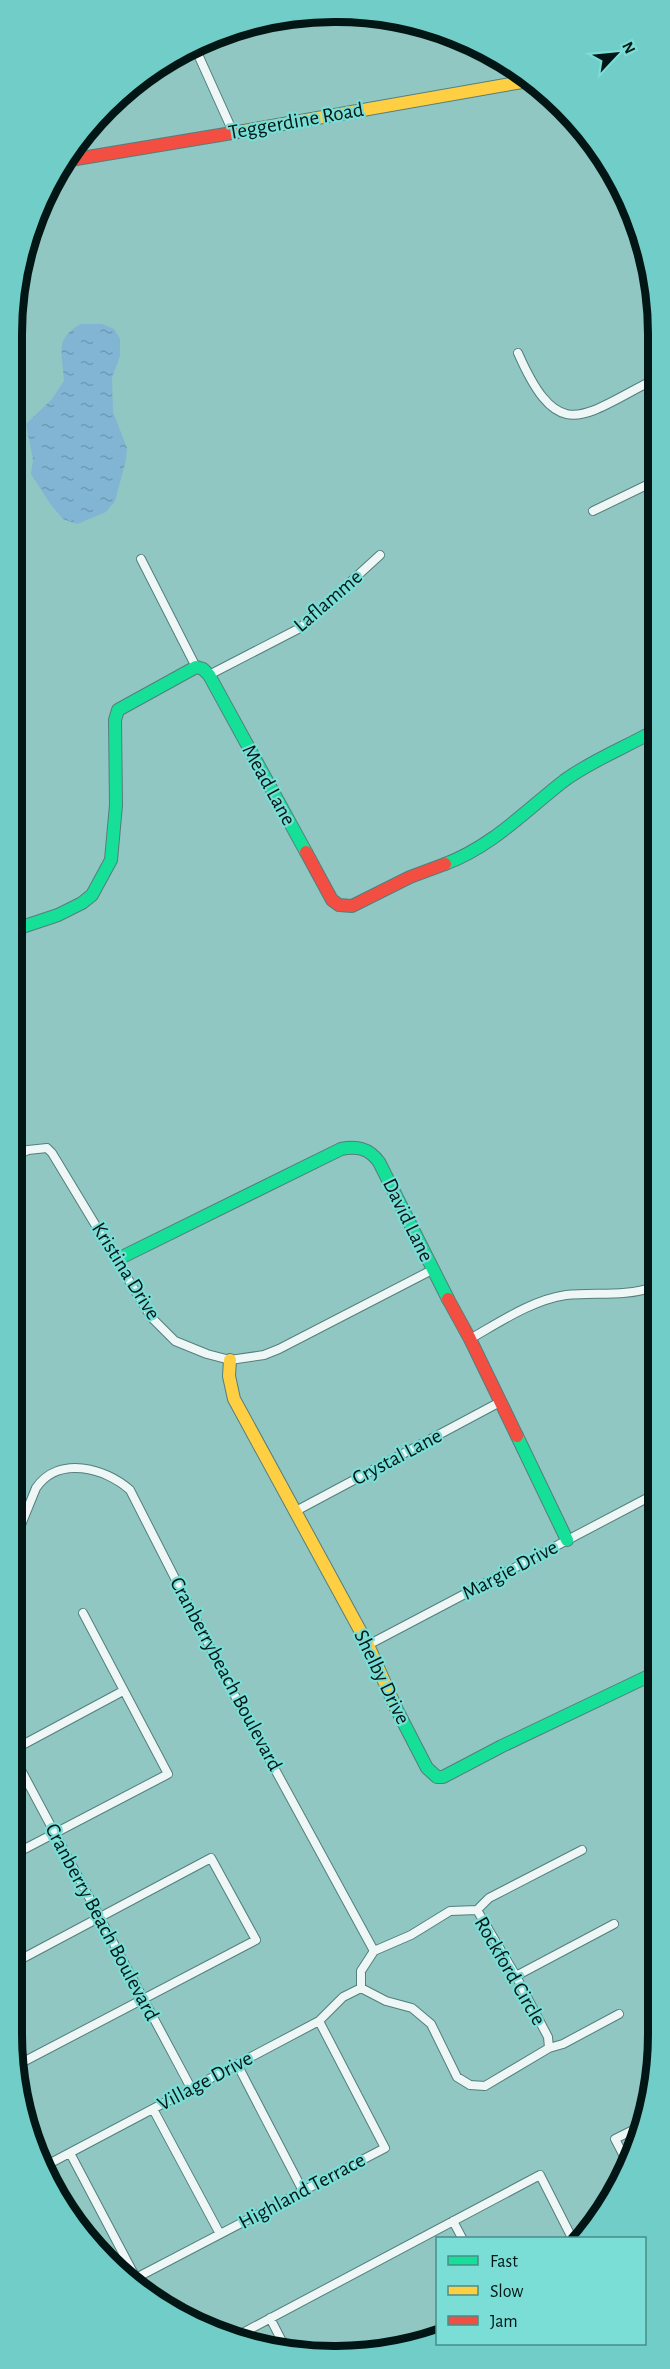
<svg xmlns="http://www.w3.org/2000/svg" width="670" height="2369" viewBox="0 0 670 2369" font-family="'Alegreya Sans',sans-serif">
<style>
.water{fill:url(#water-ripples)}
.lines{fill:none;stroke-linecap:round;stroke-linejoin:round}
.stream{stroke:#82b4d4;stroke-width:3}
.street-casing{stroke:#547e7b;stroke-width:10}
.fast-casing{stroke:#547e7b;stroke-width:14}
.slow-casing{stroke:#547e7b;stroke-width:14}
.jam-casing{stroke:#547e7b;stroke-width:14}
.street{stroke:#eef7f6;stroke-width:8}
.fast{stroke:#16e098;stroke-width:12}
.slow{stroke:#ffcf43;stroke-width:12}
.jam{stroke:#f24e42;stroke-width:12}
.labels{text-anchor:middle;dominant-baseline:central;stroke-width:4.5;stroke-linejoin:round;paint-order:stroke}
.street-label{font-size:21px;fill:#021615;stroke:#7addd6}
.rim{fill:none;stroke:#021615;stroke-width:8}
</style>
<defs>
<pattern id="water-ripples" width="26" height="14" patternUnits="userSpaceOnUse" patternTransform="scale(1.5)"><rect width="26" height="14" fill="#82b4d4"/><path d="M2 4q2-2 4 0t4 0M15 11q2-2 4 0t4 0" fill="none" stroke="#6f9ab5"/></pattern>
</defs>
<rect width="100%" height="100%" fill="#90c7c2"/>
<!-- water -->
<path class="water" d="M81,324H102L114,329L120,339V356L112,378L113,412L127,448L126,460L115,501L106,512L77,524L63,519L51,505L31,474L33,460L26,424L52,399L64,381C63,355 53,339 81,324Z"/>
<g class="lines">
<!-- stream -->
<path class="stream" d="M212,43L283,28
M147,75L173,59"/>
<!-- street casing -->
<g class="street-casing">
<path id="street" d="M196,50L233,132
M518,353C559,446 582,416 655,379
M593,511L655,481
M141,559L196,667
M209,675L300,628L380,555
M15,1156L28,1150L47,1148L52,1153L151,1317L175,1341L207,1354L230,1360L264,1355L279,1349L432,1270
M470,1339C500,1322 532,1300 566,1295C595,1292 626,1297 653,1287
M294,1512L500,1402
M14,1542L36,1488C58,1455 106,1468 130,1490L235,1696L374,1951
M368,1645L653,1495
M13,1750L123,1691
M13,1755L191,2088
M13,1855L168,1774L83,1613
M477,1910L489,1898L582,1850
M12,1964L211,1858L256,1940L23,2062L15,2048
M516,1976L614,1924
M361,1988L386,2001L412,2008L431,2024L457,2077L470,2085L485,2086L549,2048L548,2037L516,1976L477,1910
M361,1988V1971L374,1951L411,1935L450,1911L477,1910
M549,2048L563,2044L619,2014
M237,2064L303,2191
M153,2109L220,2234
M70,2153L136,2278L385,2148L319,2021
M627,2162L615,2139L641,2126
M43,2167L319,2021L343,1997L361,1988
M453,2221L462,2238
M270,2318L286,2349
M237,2336L540,2175L572,2238
M418,2346L438,2336"/>
</g>
<!-- fast casing -->
<g class="fast-casing">
<path id="fast" d="M445,864C493,846 526,810 565,780C591,761 626,747 654,731
M16,929L58,915L82,903L92,895L111,860L116,805L115,720L118,710L196,667L203,669L209,675L306,852
M118,1259L341,1149C357,1146 369,1148 379,1162L448,1299
M517,1436L567,1540
M396,1708L427,1768L437,1777H443L502,1746L653,1674"/>
</g>
<!-- slow casing -->
<g class="slow-casing">
<path id="slow" d="M238,132L528,81
M230,1360L229,1376L234,1399L368,1645L396,1708"/>
</g>
<!-- jam casing -->
<g class="jam-casing">
<path id="jam" d="M64,161L238,132
M306,852L332,900L339,905L352,906L410,877L445,864
M448,1299L470,1339L517,1436"/>
</g>
<!-- street -->
<use href="#street" class="street"/>
<!-- fast -->
<use href="#fast" class="fast"/>
<!-- slow -->
<use href="#slow" class="slow"/>
<!-- jam -->
<use href="#jam" class="jam"/>
</g>
<g class="labels">
<!-- street labels -->
<g class="street-label">
<text transform="translate(296 121) rotate(-10)">Teggerdine Road</text>
<text transform="translate(328 601) rotate(-41)">Laflamme</text>
<text transform="translate(269 785) rotate(61)">Mead Lane</text>
<text transform="translate(408 1220) rotate(64)">David Lane</text>
<text transform="translate(126 1271) rotate(58)">Kristina Drive</text>
<text transform="translate(397 1457) rotate(-28)">Crystal Lane</text>
<text transform="translate(510 1570) rotate(-28)">Margie Drive</text>
<text transform="translate(226 1674) rotate(62)">Cranberrybeach Boulevard</text>
<text transform="translate(382 1677) rotate(64)">Shelby Drive</text>
<text transform="translate(102 1922) rotate(62)">Cranberry Beach Boulevard</text>
<text transform="translate(510 1971) rotate(60)">Rockford Circle</text>
<text transform="translate(205 2081) rotate(-28)">Village Drive</text>
<text transform="translate(302 2191) rotate(-28)">Highland Terrace</text>
</g>
</g>
<!-- crop -->
<path d="M0 0H670V2369H0ZM334 22H336A312 312 0 0 1 648 334V2034A312 312 0 0 1 336 2346H334A312 312 0 0 1 22 2034V334A312 312 0 0 1 334 22Z" fill="#70cdc7" fill-rule="evenodd"/>
<path class="rim" d="M334 22H336A312 312 0 0 1 648 334V2034A312 312 0 0 1 336 2346H334A312 312 0 0 1 22 2034V334A312 312 0 0 1 334 22Z"/>
<!-- legend -->
<rect x="436" y="2237" width="210" height="108" fill="#7addd6" stroke="#4a8d89" stroke-width="1.5"/>
<rect x="448" y="2256" width="30" height="9" fill="#16e098" stroke="#4a8d89" stroke-width="1.5"/>
<text x="490" y="2267" font-size="18" fill="#021615">Fast</text>
<rect x="448" y="2286" width="30" height="9" fill="#ffcf43" stroke="#4a8d89" stroke-width="1.5"/>
<text x="490" y="2297" font-size="18" fill="#021615">Slow</text>
<rect x="448" y="2316" width="30" height="9" fill="#f24e42" stroke="#4a8d89" stroke-width="1.5"/>
<text x="490" y="2327" font-size="18" fill="#021615">Jam</text>
<!-- north arrow -->
<g transform="translate(616 54) rotate(64)" stroke="#7addd6" stroke-width="4.5" paint-order="stroke">
<path d="M0-4.5L10 22L0 15L-10 22Z" fill="#021615"/>
<text y="-9" font-size="16" font-weight="bold" text-anchor="middle" fill="#021615">N</text>
</g>
</svg>
